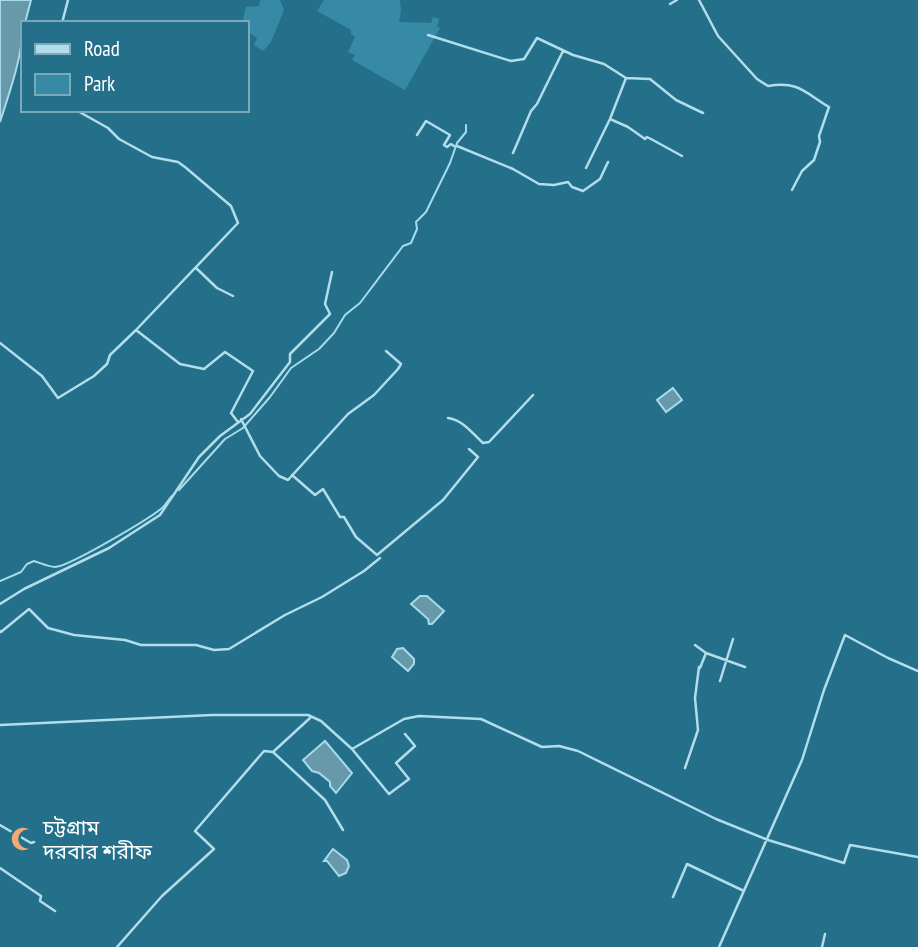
<svg xmlns="http://www.w3.org/2000/svg" width="918" height="947" viewBox="0 0 918 947" font-family="'PT Sans Narrow','Noto Sans Bengali',sans-serif">
<style>
.green{fill:#368aa5}
.water{fill:#6899aa;stroke:#a6dbeb;stroke-width:2}
.lines{fill:none;stroke-linecap:round;stroke-linejoin:round}
.stream{stroke:#a6dbeb;stroke-width:2}
.minor{stroke:#b2ddea;stroke-width:2.5}
.labels{text-anchor:middle;dominant-baseline:central;stroke-width:7;stroke-linejoin:round;paint-order:stroke}
.poi-label{font-size:21px;fill:#fff;stroke:#24708b;text-anchor:start}
</style>
<rect width="100%" height="100%" fill="#24708b"/>
<!-- green -->
<path class="green" d="M260,0H280L284,10L271,42L263,51L254,45L257,38L247,31V23H242L246,7L259,6Z
M324,0H400L401,11L399,22L431,23L433,17L439,19L437,26L440,28L405,90L352,60L355,55L348,52L355,37L351,34V30L317,11Z"/>
<!-- water -->
<path class="water" d="M0,0H31L25,23H23C23,55 10,91 0,122Z
M673,388L682,400L666,412L657,400Z
M420,596H427L444,611L432,624H429L428,619L411,604Z
M403,648L414,659V664L408,671L392,657L397,649Z
M325,741L352,773L336,793L330,786V782L319,773L312,771L303,760Z
M333,849L347,860L349,866L346,873L339,876L327,861H324Z"/>
<g class="lines">
<!-- stream -->
<path class="stream" d="M179,490L225,439L243,428L270,397L291,368L319,349L334,333L345,315L360,303L403,246L411,243L417,229L416,222L426,212L450,163L457,143L466,132V125
M0,581L21,572L27,564L34,561C40,563 49,567 55,567C68,567 149,519 162,508C166,505 168,500 172,496"/>
<!-- minor -->
<path class="minor" d="M699,0L718,36L757,79L768,86C799,81 804,92 829,107L819,136L820,142L814,160L802,171L792,190
M670,4L677,0
M62,23L68,0
M428,35L511,61L524,59L537,38L573,55L604,64L626,78L650,79L676,100L703,113
M76,110L108,128L119,139L152,157L178,162L185,167L231,206L238,223L136,330L180,364L204,369L225,352L253,371L231,413L238,422
M610,119L628,127L645,139L647,137L651,139L682,156
M417,135L426,121L450,135L444,145L447,147L451,144L454,146
M457,146L513,169L539,184L554,185L568,182L572,187L583,191L600,179L608,162
M513,153L531,111L537,104L563,51
M586,168L610,119L626,78
M196,268L217,288L233,296
M0,343L42,376L58,398L94,376L107,364L110,355L136,330
M448,418C463,420 472,433 483,443L489,442L533,395
M241,419L260,456L279,476L288,480L348,414L374,395L398,369L401,364L386,351
M292,475L315,495L323,489L340,517H344L356,537L377,555L443,500L478,457L469,449
M0,604L24,589L109,548L160,515L199,457L220,436L250,414L290,362V354L330,314L325,304L332,272
M0,631L1,632L29,609L48,628L74,635L125,640L141,645H196L214,650L229,649L285,615L322,597L364,571L380,558
M695,645L706,653L745,667
M700,668L706,653
M720,681L733,639
M0,725L212,715H308L321,721L352,749L404,719L419,716L481,719L542,747L559,746L578,751L716,819L768,840L844,863L850,845L918,857
M352,749L389,794L409,779L396,763L415,746L405,734
M273,752L325,800L343,830
M685,768L698,730L695,698L699,667
M0,825L31,843L34,842
M0,868L41,896L40,901L55,911
M673,897L687,864L744,891
M117,947L162,896L214,849L195,831L264,751L273,752L310,718
M719,947L802,760L824,690L845,635L888,658L918,671
M822,947L825,934"/>
</g>
<!-- icons -->
<defs>
<g id="mosque-bare" transform="scale(1.89)"><path d="M3.5-4.9A6 6 0 1 0 3.5 4.9A5 5 0 1 1 3.5-4.9Z" fill="#f4a976" stroke="#24708b" stroke-width="2.5" paint-order="stroke"/></g>
</defs>
<g fill-rule="evenodd">
<use href="#mosque-bare" x="23" y="839"/>
</g>
<g class="labels">
<!-- poi labels -->
<g class="poi-label">
<text x="43" y="827">চট্টগ্রাম<tspan x="43" dy="24">দরবার শরীফ</tspan></text>
</g>
</g>
<!-- legend -->
<rect x="21" y="21" width="228" height="91" fill="#24708b" stroke="#7ca9b9" stroke-width="2"/>
<rect x="35" y="44" width="35" height="10" fill="#b2ddea" stroke="#7ca9b9" stroke-width="2"/>
<text x="84" y="56" font-size="21" fill="#ffffff">Road</text>
<rect x="35" y="74" width="35" height="21" fill="#368aa5" stroke="#7ca9b9" stroke-width="2"/>
<text x="84" y="91" font-size="21" fill="#ffffff">Park</text>
</svg>
